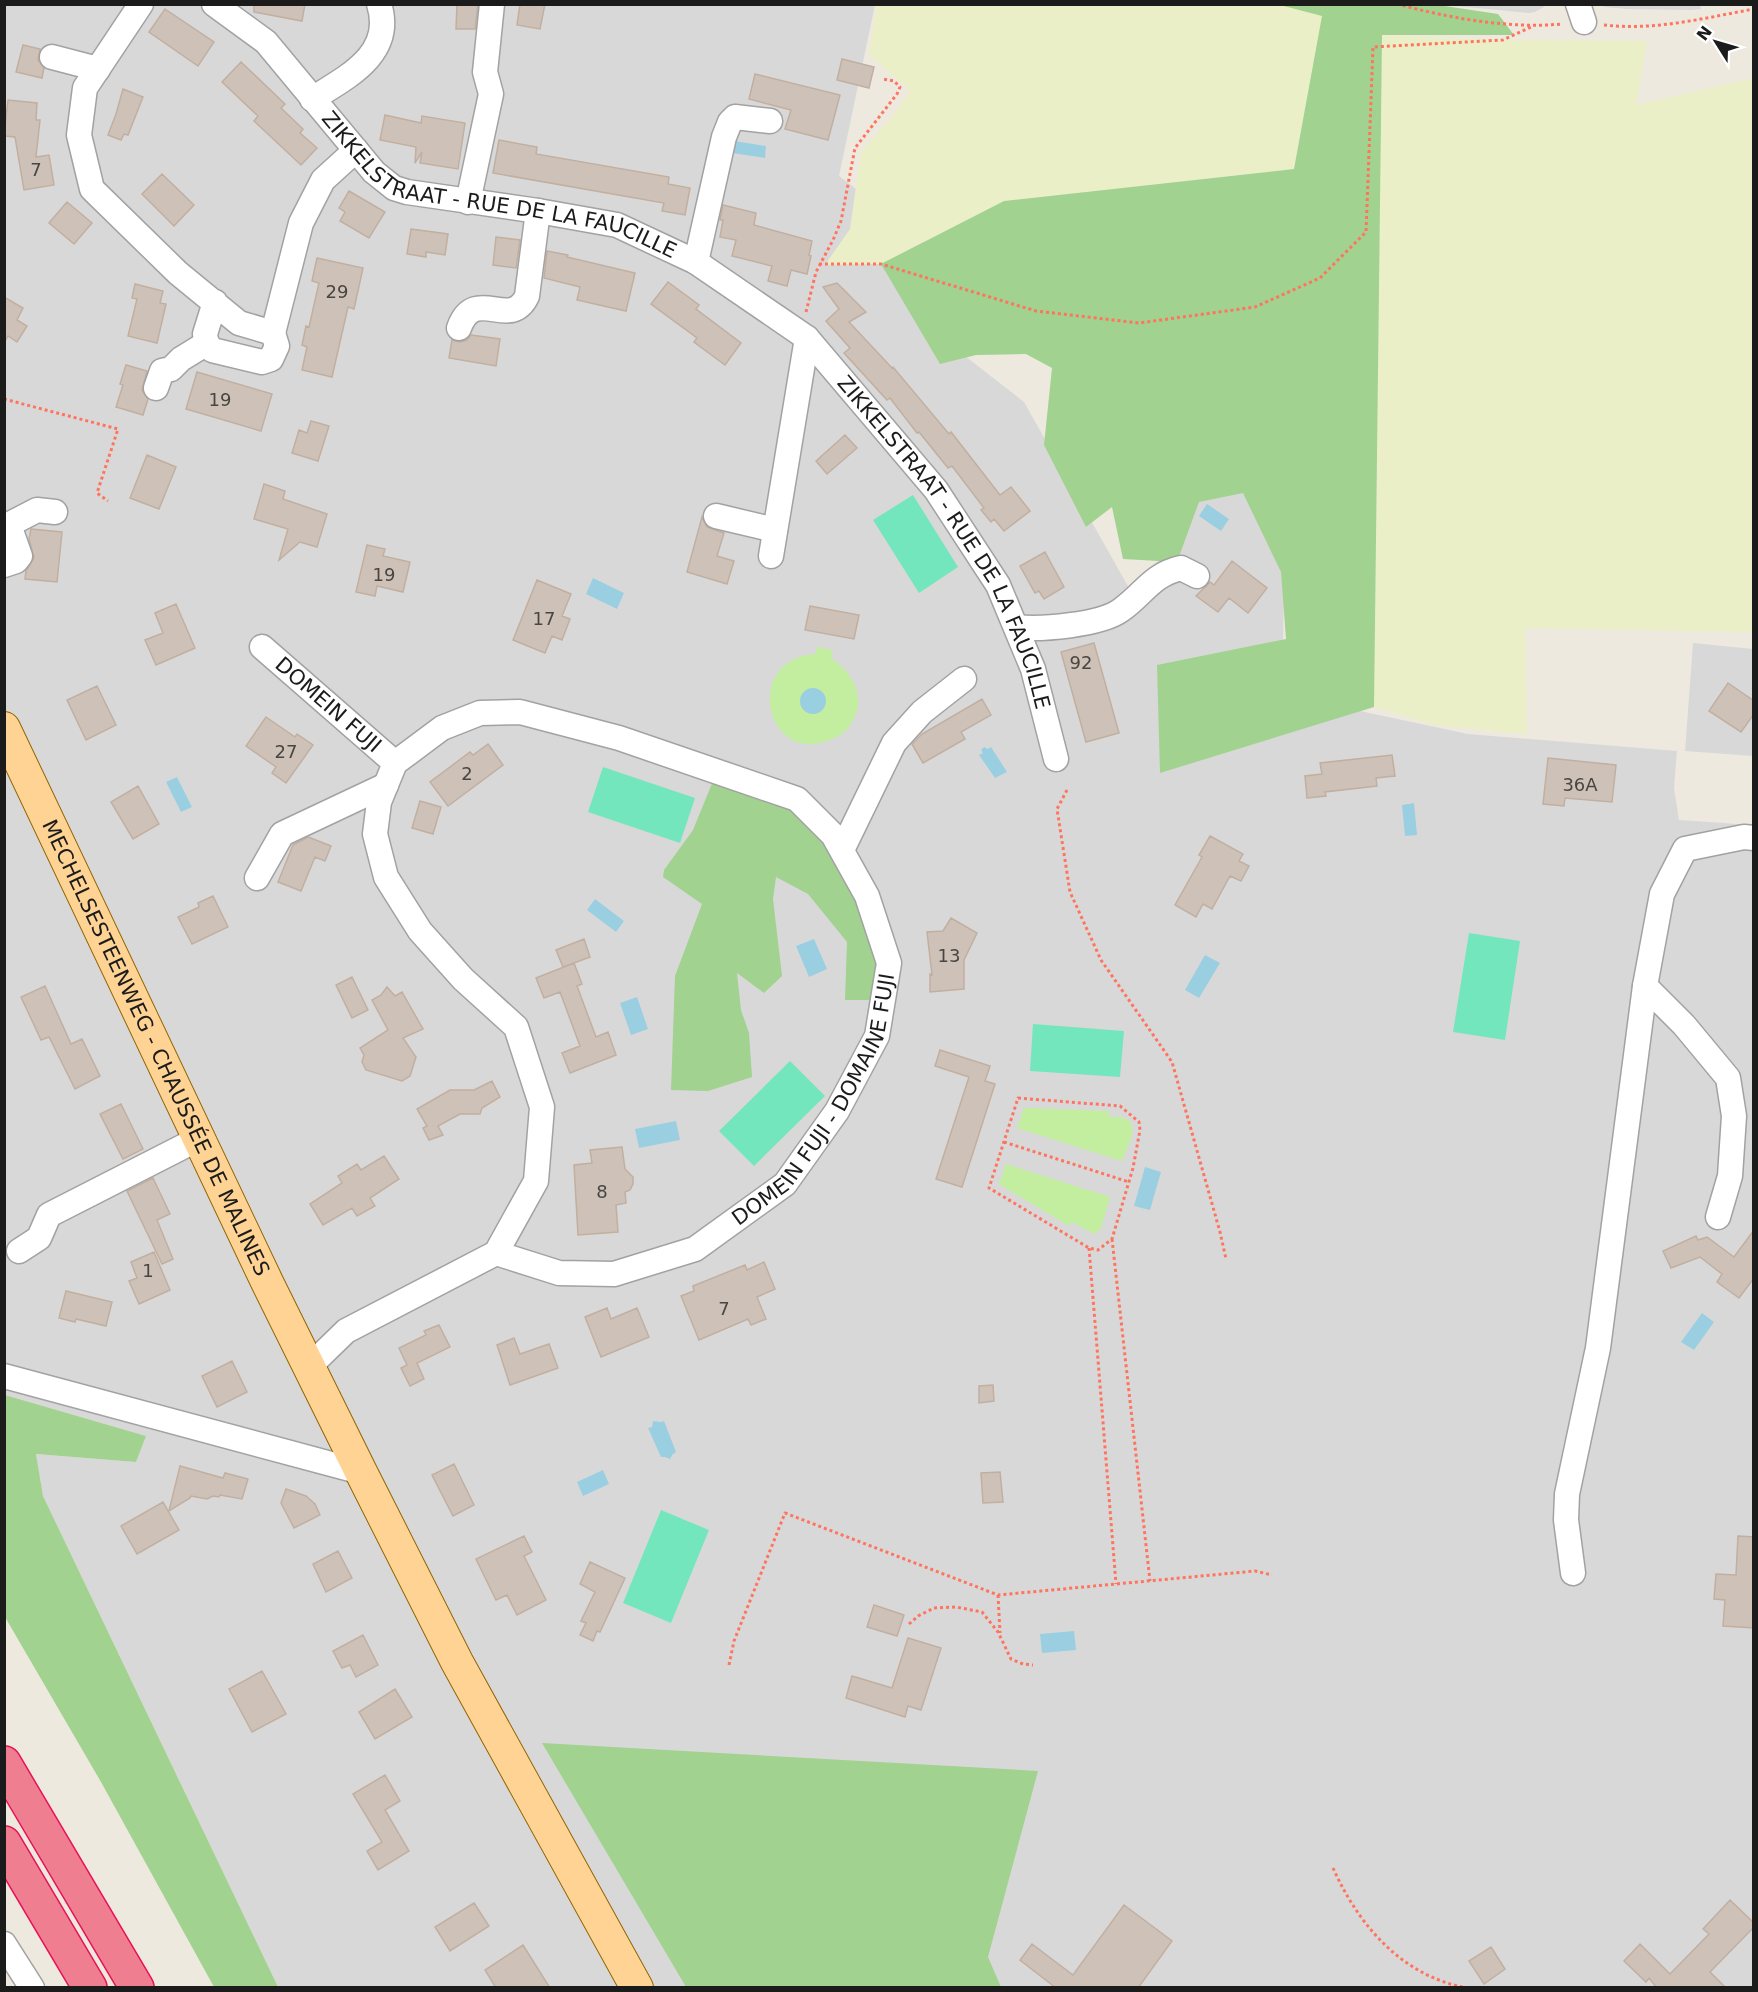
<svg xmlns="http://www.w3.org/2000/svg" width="1758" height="1992" viewBox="0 0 1758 1992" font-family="'DejaVu Sans',sans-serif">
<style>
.residential{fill:#d9d8d8}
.farmland{fill:#ebefc7}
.grass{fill:#c4ee9f}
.forest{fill:#a1d28f}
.pitch{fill:#74e6bd}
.water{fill:#9acfe1}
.building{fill:#cec2b8;stroke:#c1afa0;stroke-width:1.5}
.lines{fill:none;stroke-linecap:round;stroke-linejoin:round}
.minor-casing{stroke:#a2a2a2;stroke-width:27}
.major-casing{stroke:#926500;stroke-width:34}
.highway-casing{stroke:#e51355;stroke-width:36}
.path{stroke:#ff745f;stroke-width:3;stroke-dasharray:3 3;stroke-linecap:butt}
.minor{stroke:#fff;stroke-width:24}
.major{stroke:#ffd393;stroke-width:32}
.highway{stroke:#ee7e90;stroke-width:33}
.labels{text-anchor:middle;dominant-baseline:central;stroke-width:4.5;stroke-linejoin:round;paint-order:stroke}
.number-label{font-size:18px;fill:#484542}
.street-label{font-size:21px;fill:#1b1b1b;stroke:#fff}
</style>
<rect width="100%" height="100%" fill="#eee9df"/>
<!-- residential -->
<path class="residential" d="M4,5H875L839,176L935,249L965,356L1024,402L1129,588L1150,571L1162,556L1288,357L1282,703L1313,701L1468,734L1677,751L1674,788L1679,820L1753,825V1987H278L43,1496L36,1454L136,1462L146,1436L5,1395Z
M1446,5L1547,4V5L1535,12L1529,13Z
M1700,5L1701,9L1692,10L1626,9L1605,7L1602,5Z
M1693,643L1753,649V756L1685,751Z"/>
<!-- farmland -->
<path class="farmland" d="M1280,4L1323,16L1294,169L1004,201L881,264L825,265L850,229L861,151L889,121L910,91L869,54L877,5Z
M1382,35L1503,40L1647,41L1636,105L1753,78V632L1525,628L1527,734L1434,725L1374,707Z"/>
<!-- grass -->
<path class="grass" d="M817,647L833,650L831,658C856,675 869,703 847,729C840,736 832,740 823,742C764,760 744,658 816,654Z
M1024,1108L1109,1111V1117C1113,1117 1120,1116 1124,1118C1142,1123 1126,1150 1122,1161L1017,1128Z
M1006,1164L1110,1197L1101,1228L1094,1234L1072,1222L1069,1226L999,1184Z"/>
<!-- forest -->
<path class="forest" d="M1280,5H1438L1498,14L1514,35H1382L1374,707L1160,773L1157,665L1286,639L1281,572L1243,493L1199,502L1177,562L1123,559L1112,507L1086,527L1044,445L1052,368L1026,354L976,355L940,364L881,264L1004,201L1294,169L1322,16Z
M713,781L795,805L834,845L866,923L880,974L872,1000H845L847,942L808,894L776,877L773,899L782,976L764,993L737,973L741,1010L749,1033L752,1077L708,1091L671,1090L675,976L702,904L663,877L664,870L693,830Z
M5,1395L146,1436L136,1462L36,1454L43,1496L278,1987H214L101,1782L5,1617Z
M542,1743L1038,1771L988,1957L1001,1987H686Z"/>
<!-- pitch -->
<path class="pitch" d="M913,495L958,567L919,593L873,520Z
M603,767L695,798L680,843L588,812Z
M1469,933L1520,941L1505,1040L1453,1032Z
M1033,1024L1124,1031L1120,1077L1030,1071Z
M790,1061L825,1096L754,1166L719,1131Z
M661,1510L709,1530L671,1623L623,1603Z"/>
<!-- water -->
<path class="water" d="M734,141L766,146L765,158L732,153Z
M1207,504L1229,519L1221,531L1199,516Z
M593,578L624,593L617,609L586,594Z
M800 701a13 13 0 1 1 26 0a13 13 0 1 1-26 0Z
M984,747L988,749L991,747L1007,772L995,778L979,755L983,753L981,750Z
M177,777L192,807L181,812L166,782Z
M1414,803L1417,835L1405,836L1402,805Z
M595,899L624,921L616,932L587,910Z
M814,939L827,969L809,977L796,946Z
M1205,955L1220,963L1199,998L1185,990Z
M637,997L648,1029L631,1035L620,1003Z
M676,1121L680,1140L639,1148L635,1129Z
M1145,1167L1161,1172L1150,1210L1134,1206Z
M1702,1313L1714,1322L1694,1350L1681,1342Z
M653,1421L661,1422L664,1421L676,1452L673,1454L670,1459L665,1457H661L648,1428L652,1427Z
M603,1470L609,1484L583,1496L577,1482Z
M1074,1631L1076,1650L1042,1653L1040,1634Z"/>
<!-- building -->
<path class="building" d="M254,4H305L302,21L254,12Z
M457,4H478L475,29H456Z
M520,4H545L540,29L517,25Z
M165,9L214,42L198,66L149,32Z
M23,45L40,49L38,60L44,68L42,78L16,72Z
M842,59L874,67L869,88L837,80Z
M241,62L285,104L281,108L303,129L300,133L317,148L301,165L254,121L258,116L222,82Z
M755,74L840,95L828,140L785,129L791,110L749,99Z
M123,89L143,97L128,135L124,134L121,140L108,135L116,114Z
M8,100L37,103L36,120H40L36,157L49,155L54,185L24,190L15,137L4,136Z
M385,115L421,123L422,116L465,123L458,169L420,163L422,152L415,163L416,147L380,140Z
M499,140L537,147L536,154L669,177L668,184L690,188L685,215L662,211L664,203L493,173Z
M162,174L194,205L174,226L142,194Z
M349,191L385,212L369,238L340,221L345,212L339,208Z
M67,202L92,223L74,244L49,223Z
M723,205L756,213L754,225L812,241L809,255L811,256L807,274L791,270L787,286L768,281L772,266L732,256L736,240L720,237L723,220H720Z
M411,229L448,234L445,255L426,252V257L407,254Z
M496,237L520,240L516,268L493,265Z
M547,251L568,255L567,257L635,273L626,311L577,300L580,287L544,278Z
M317,258L363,268L354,309L348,307L332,377L302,370L307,347L302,345L306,326L309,327L319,283L312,281Z
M668,282L699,305L696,309L741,343L725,365L694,342L697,338L651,304Z
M837,283L866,312L849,322L892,368L893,367L949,434L951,432L1000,495L1011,487L1030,511L1004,531L994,519L991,522L981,510L984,508L952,466L948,468L919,432L917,433L890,398L887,400L844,353L850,348L826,321L839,309L823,287Z
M135,284L163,291L160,303L166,304L157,343L128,336L137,299L132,298Z
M4,297L23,308L17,320L27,326L17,342L8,336L4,343Z
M471,335L500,339L496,366L449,358L452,340L460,342L467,340Z
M126,365L147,371L142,390L148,399L143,415L116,407L123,385L120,384Z
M197,372L272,394L261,431L186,409Z
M311,421L329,426L318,461L292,453L299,430L307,433Z
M845,435L857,448L827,474L816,461Z
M147,455L176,467L159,509L130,498Z
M264,484L285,491L283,499L327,514L317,547L300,542L279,560L288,529L254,519Z
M702,517L707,527L724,533L717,556L734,561L727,584L687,572Z
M31,529L62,532L57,582L25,579L26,571L34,558L29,539Z
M367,545L385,549L383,556L410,562L403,592L377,586L375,596L356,592Z
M1045,552L1064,587L1044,599L1039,591L1035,593L1020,566Z
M1232,561L1267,588L1248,613L1229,598L1218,612L1196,596L1210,582L1214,585Z
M537,580L571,594L562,616L570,619L562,640L552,636L545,653L513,640Z
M176,604L195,648L156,665L145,640L163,633L155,613Z
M810,606L859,615L854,639L805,630Z
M1094,643L1119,733L1086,742L1061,652Z
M1728,683L1754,701V714L1741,732L1709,711Z
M97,686L116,725L86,740L67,700Z
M982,699L991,715L961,732L965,739L923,763L912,744L922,734Z
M266,717L295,737L297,734L313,745L286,783L272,773L276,767L246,746Z
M488,744L503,765L448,806L430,782L470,752L473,755Z
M1392,755L1395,776L1376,778L1377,786L1325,792L1326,796L1307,798L1305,776L1322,774L1320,763Z
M1548,758L1616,765L1612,802L1565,798L1564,806L1543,804Z
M138,786L159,824L133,839L111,802Z
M420,801L441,807L433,834L412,828Z
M1210,836L1243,854L1239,861L1249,866L1241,881L1230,876L1212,909L1203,904L1196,917L1175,905L1202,857L1199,855Z
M308,837L331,846L325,861L315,857L301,891L278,882L293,845Z
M213,896L228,927L192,944L178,917L199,907L198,903Z
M951,918L977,933L964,960V989L930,992V974L932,975L927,932L943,931Z
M584,939L590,957L563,967L556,950Z
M574,963L582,984L577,986L596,1037L608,1032L616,1055L570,1073L562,1053L580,1046L560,992L544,998L536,978Z
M352,977L368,1010L352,1018L336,985Z
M45,986L71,1044L82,1039L100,1076L75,1089L49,1037L41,1040L21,997Z
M387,987L395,996L402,992L423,1029L403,1038L416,1057L410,1076L402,1081L366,1070L362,1062L364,1055L360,1048L388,1030L372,1000L381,995Z
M940,1050L990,1066L985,1081L995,1084L962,1187L936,1179L969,1077L935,1066Z
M492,1081L500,1097L482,1108L480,1114H460L438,1126L443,1135L429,1140L423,1128L427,1126L417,1109L450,1090H474Z
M121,1104L143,1149L123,1159L100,1114Z
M622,1147L625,1169L633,1177V1184L630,1190L625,1192L626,1203L616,1205L618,1232L578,1235L574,1165L592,1163L590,1150Z
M384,1156L399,1179L370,1198L375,1206L357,1216L352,1208L323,1225L310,1204L342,1183L338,1176L357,1164L361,1170Z
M153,1178L170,1214L157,1220L173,1259L162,1264L127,1191Z
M1754,1230V1278L1739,1298L1717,1282L1722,1274L1700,1257L1671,1268L1663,1251L1696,1236L1698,1240L1707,1237L1734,1257Z
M154,1252L170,1290L139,1304L129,1281L137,1278L131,1262Z
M764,1262L775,1289L757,1297L766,1319L751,1325L748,1319L699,1340L681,1296L694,1291L693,1286L745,1265L747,1270Z
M66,1291L112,1302L106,1326L76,1319L75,1322L59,1318Z
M607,1308L611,1319L637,1308L649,1337L601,1357L585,1317Z
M439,1325L450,1347L417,1363L424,1379L410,1386L401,1368L407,1365L399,1348L426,1335L424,1331Z
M514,1338L520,1354L549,1344L558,1368L510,1385L497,1345Z
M232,1361L247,1392L217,1407L202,1376Z
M993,1385L994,1401L979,1403V1386Z
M454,1464L474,1505L453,1516L432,1475Z
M180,1466L223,1478L225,1473L248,1479L242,1499L220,1495L219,1497L213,1496L207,1499L191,1496L190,1498L169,1511Z
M1000,1472L1003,1502L983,1503L981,1473Z
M286,1489L306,1496L315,1504L320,1515L294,1528L281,1503Z
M163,1502L179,1530L137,1554L121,1526Z
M524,1536L532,1552L524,1556L546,1600L517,1615L507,1595L496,1600L476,1559Z
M1738,1536L1754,1537V1628L1723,1626L1725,1600L1714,1599L1716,1574L1736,1575Z
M338,1551L352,1578L326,1592L313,1564Z
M590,1562L625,1578L600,1632L597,1631L593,1641L580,1635L586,1623L581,1621L595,1592L580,1584Z
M874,1605L904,1615L897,1636L867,1627Z
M363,1635L378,1665L356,1677L350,1665L342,1668L333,1651Z
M908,1638L941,1648L921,1710L908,1706L905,1717L846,1698L852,1676L892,1688Z
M262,1671L286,1714L252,1732L229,1689Z
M395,1689L412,1717L375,1739L359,1712Z
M385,1775L400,1801L385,1810L409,1851L378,1870L367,1851L382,1842L353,1794Z
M1730,1900L1754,1923V1927L1710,1972L1726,1988H1657L1649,1978L1646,1982L1624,1961L1640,1944L1670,1974L1709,1934L1703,1929Z
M474,1903L489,1926L450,1951L435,1927Z
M1124,1905L1172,1941L1138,1988H1056L1020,1960L1032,1944L1073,1975Z
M523,1945L550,1988H496L485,1970Z
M1491,1947L1505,1969L1484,1984L1469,1961Z"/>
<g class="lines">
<!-- minor casing -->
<g class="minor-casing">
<g id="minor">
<path d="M141,4L85,88L79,135L92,189L178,273L239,323L273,333L277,346L271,359L262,362L212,350L206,342L205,334L215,302"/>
<path id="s1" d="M214,4L266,42L374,172L394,188L407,192L538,211L617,225L696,262L807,338L936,490L998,585L1033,669L1056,759"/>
<path d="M1578,4L1584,22"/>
<path d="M52,57L98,69"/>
<path d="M312,99C347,77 395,54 379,4"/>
<path d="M468,202L491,94L485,72L492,4"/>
<path d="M696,262L724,137L730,122L735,117L770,121"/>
<path d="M459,328C475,284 510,332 527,296L538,211"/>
<path d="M273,333L301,223L323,180L356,150"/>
<path d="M156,388L162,371L171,369L181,359L207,343"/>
<path d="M716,516L775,530"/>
<path d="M4,527L37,510L55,512"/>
<path d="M771,556L807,338"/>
<path d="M4,565L16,561L20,556L9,525"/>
<path d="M1016,627C1040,630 1101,625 1121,610C1144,594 1151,575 1181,568L1197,576"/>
<path id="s2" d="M262,647L395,763"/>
<path d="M842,850L894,743L922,712L964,679"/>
<path d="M257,878L282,834L386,785"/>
<path d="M1645,986L1684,1025L1728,1078L1734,1116L1730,1176L1718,1217"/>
<path d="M19,1251L39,1238L49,1215L200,1138"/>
<path id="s3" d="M310,1366L346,1331L496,1253L559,1273L614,1274L695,1249L785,1184L837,1111L877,1036L889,963L867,896L833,835L797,799L619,738L520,712L480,713L442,728L395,763L379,802L375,834L386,877L420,931L463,979L516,1027L542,1107L536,1181L496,1253"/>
<path d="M4,1376L361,1472"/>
<path d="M1573,1573L1566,1520L1567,1494L1598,1348L1645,986L1662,894L1685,849L1744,837L1754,838"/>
<path d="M4,1944L32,1988"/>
</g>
</g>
<!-- major casing -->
<g class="major-casing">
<g id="major">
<path id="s4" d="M4,728L267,1282L361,1472L457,1662L637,1988"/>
</g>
</g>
<!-- highway casing -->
<g class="highway-casing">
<path id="highway" d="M4,1763L137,1988
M4,1843L90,1988"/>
</g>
<!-- path -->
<path class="path" d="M1397,4C1450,18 1507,29 1562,24
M1604,25C1655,31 1704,18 1754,9
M819,264H881L1036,311L1139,323L1255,307L1320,278L1366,232L1373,47L1503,40L1531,27
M806,312L816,272L833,240L841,221L855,148L897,94L900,87L894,81L883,79
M4,399L118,429L97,493L108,501
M1067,790L1057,809L1070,892L1101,960L1172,1062L1220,1232L1226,1259
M1018,1098L1120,1106L1139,1122L1140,1130L1133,1168L1112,1239L1098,1250L1089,1248L989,1188Z
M1004,1142L1129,1182
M1112,1239L1150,1581
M1089,1248L1116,1584
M998,1595L1000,1633
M909,1624L918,1616L934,1608L956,1607L982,1612L998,1632L1011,1659L1023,1664L1033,1665
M729,1665L734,1641L785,1513L998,1595L1255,1571L1272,1575
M1333,1868C1359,1926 1402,1976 1467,1988"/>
<!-- minor -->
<use href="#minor" class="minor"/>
<!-- major -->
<use href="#major" class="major"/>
<!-- highway -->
<use href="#highway" class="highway"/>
</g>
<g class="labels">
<!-- number labels -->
<g class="number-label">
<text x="36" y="169">7</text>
<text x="337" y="291">29</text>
<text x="220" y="399">19</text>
<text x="384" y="574">19</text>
<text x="544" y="618">17</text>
<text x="1081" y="662">92</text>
<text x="286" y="751">27</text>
<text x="467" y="773">2</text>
<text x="1580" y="784">36A</text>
<text x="949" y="955">13</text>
<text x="602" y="1191">8</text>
<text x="148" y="1270">1</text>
<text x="724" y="1308">7</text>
</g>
<!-- street labels -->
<g class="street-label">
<text stroke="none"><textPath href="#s1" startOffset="354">ZIKKELSTRAAT - RUE DE LA FAUCILLE</textPath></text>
<text stroke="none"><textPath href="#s1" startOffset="956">ZIKKELSTRAAT - RUE DE LA FAUCILLE</textPath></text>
<text stroke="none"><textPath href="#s2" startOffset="88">DOMEIN FUJI</textPath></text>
<text stroke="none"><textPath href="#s4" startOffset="354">MECHELSESTEENWEG - CHAUSSÉE DE MALINES</textPath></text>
<text stroke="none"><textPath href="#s3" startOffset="624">DOMEIN FUJI - DOMAINE FUJI</textPath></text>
</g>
</g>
<!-- border -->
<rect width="1758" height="1992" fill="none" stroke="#1b1b1b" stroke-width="12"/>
<!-- north arrow -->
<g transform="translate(1716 42) rotate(307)" stroke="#ffffff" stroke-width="4.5" paint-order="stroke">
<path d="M0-4.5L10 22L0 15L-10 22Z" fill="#1b1b1b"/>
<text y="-9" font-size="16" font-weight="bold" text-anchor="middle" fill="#1b1b1b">N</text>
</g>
</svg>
